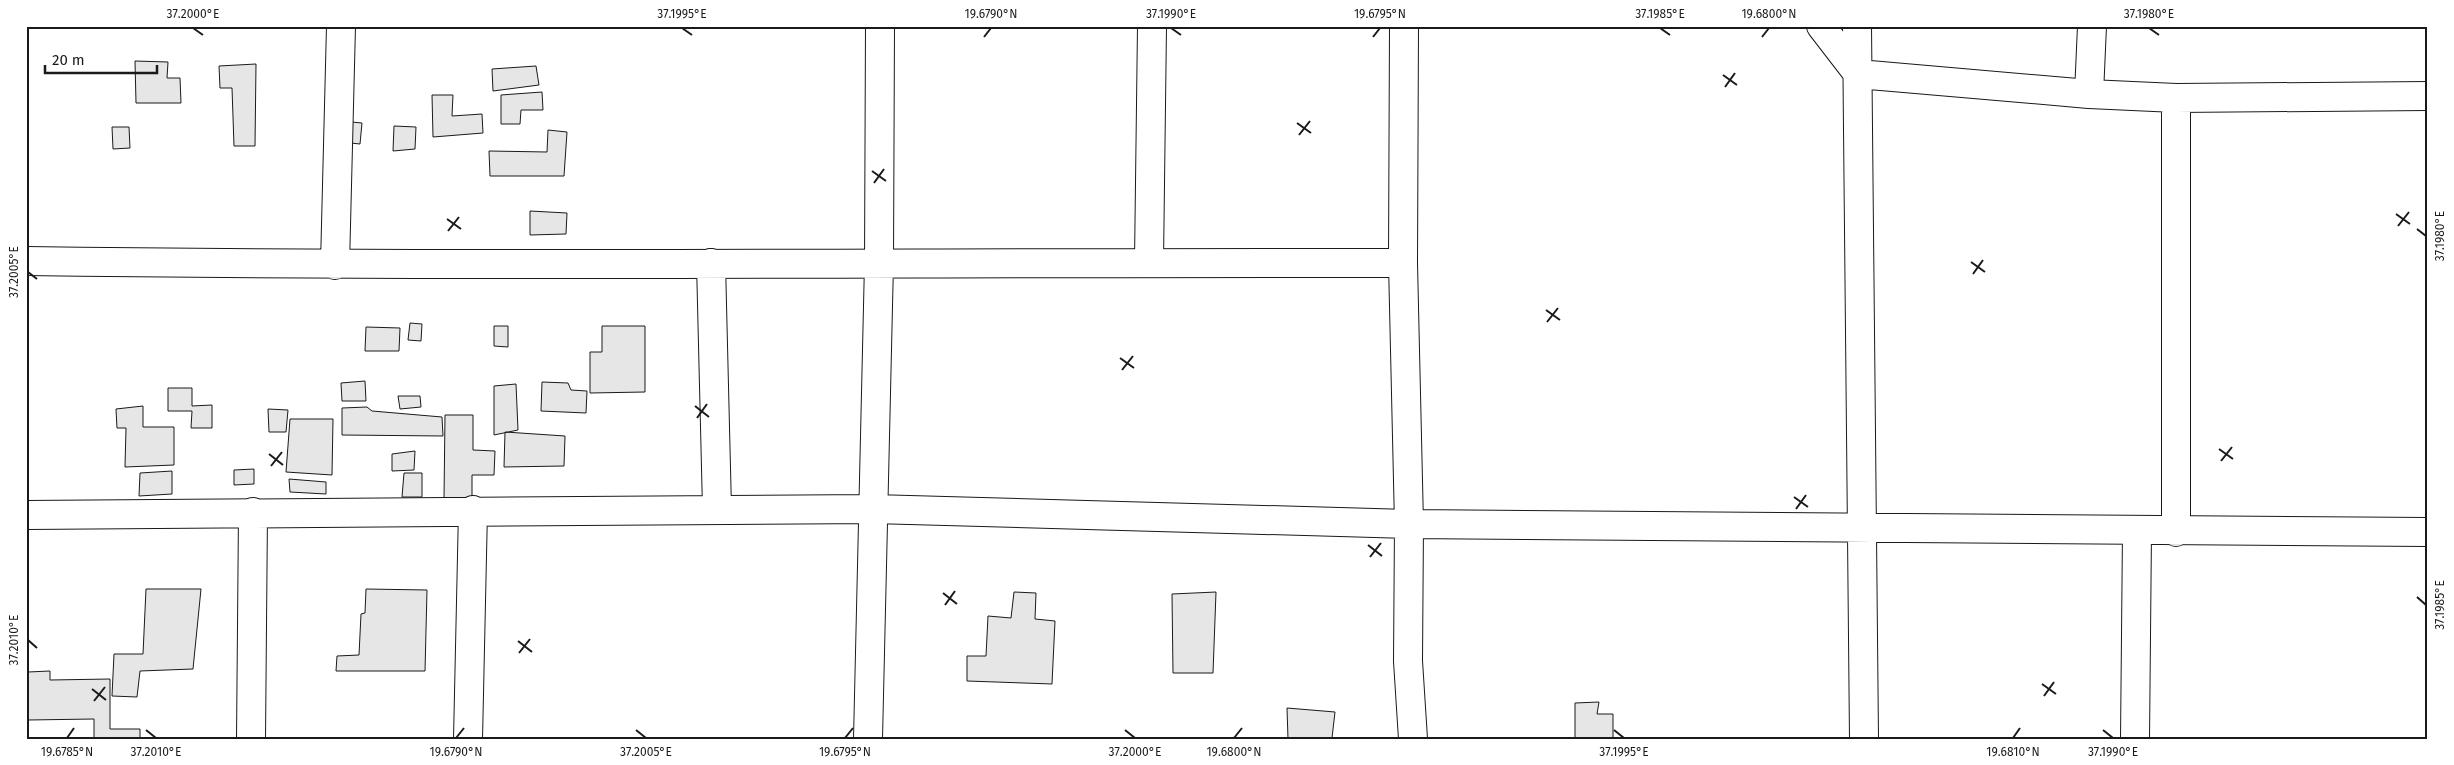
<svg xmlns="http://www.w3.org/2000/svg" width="2454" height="765" viewBox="0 0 2454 765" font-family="'Fira Sans',sans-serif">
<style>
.building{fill:#e6e6e6;stroke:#1a1a1a}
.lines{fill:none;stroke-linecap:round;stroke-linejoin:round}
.minor-casing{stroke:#1a1a1a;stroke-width:30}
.minor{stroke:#fff;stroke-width:28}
.ticks{fill:none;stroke:#1a1a1a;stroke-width:2}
.neatline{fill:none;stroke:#1a1a1a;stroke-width:2}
.ticks-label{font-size:12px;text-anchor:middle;fill:#1a1a1a}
</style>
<rect width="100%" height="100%" fill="#fff"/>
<!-- building -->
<path class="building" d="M135,61L168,62L167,78H180L181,103H136Z
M256,64L255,146H234L232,88H220L219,66Z
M536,66L539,85L493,91L492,69Z
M542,92L543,110H521L520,124H501V95Z
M432,95H453L452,116L482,114L483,133L433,137Z
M341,121L362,123L360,144L341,142Z
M394,126L416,127L415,149L393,151Z
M112,127H129L130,148L113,149Z
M548,130L567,132L564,176H490L489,151L547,152Z
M530,211L567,213L566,234L530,235Z
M410,323L422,324L421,341L408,340Z
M494,326H508V347L494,346Z
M602,326H645V392L590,393V352H602Z
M366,327L400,328L399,351H365Z
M365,381L366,401H342L341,383Z
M542,382L568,383L571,390L587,391L586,413L541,411Z
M516,384L518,430L494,435V386Z
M168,388H192V406L212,405V428H191L192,411H168Z
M398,396H420L421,407L400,409Z
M143,406V427H174V465L125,467L126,428H117L116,409Z
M367,407L372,411L442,417L443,436L342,435V408Z
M268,409L288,410L286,432H269Z
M445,415H473V450L495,451L494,475H472V499H444Z
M290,419H333L332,475L286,472Z
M505,432L565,436L564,466L504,467Z
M415,451L414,470L392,471V454Z
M254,469V484L234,485V470Z
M172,471V494L139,496L140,473Z
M404,473H422V497H402Z
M289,479L326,482V494L290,492Z
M146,589H201L193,669L140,671L137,697L112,696L114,654H143Z
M366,589L427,590L425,671H336L337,656L359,655L361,614L365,613Z
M1014,592L1036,593L1035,619L1055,621L1052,684L967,681V656H986L988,616L1011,618Z
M1216,592L1213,673H1173L1172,594Z
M50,671V680L110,679V729H140V739H94V719L28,720V672Z
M1599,702L1597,714H1613V739H1575V703Z
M1287,708L1335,712L1332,738L1288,739Z"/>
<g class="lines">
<!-- minor casing -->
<g class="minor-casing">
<path id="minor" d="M1404,26L1403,263L1409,524L1408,661L1413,739
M1821,26L1858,74L2089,94L2176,98L2428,96
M1857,26L1864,739
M2089,94L2092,26
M2176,98V532
M26,261C485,267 944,262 1403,263
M1149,262L1152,26
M711,263L717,509
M335,265L341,26
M26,515L873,509L1409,524L2428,532
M251,739L253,512
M468,739L473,510
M868,739L879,263L880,26
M2135,739L2137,531"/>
</g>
<!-- minor -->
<use href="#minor" class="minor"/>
</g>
<!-- ticks -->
<path class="ticks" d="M193,28L203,35M682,28L692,35M1171,28L1181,35M1660,28L1670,35M2149,28L2159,35M984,37L991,28M1373,37L1380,28M1762,37L1769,28M1723,75L1737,85M1725,87L1735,73M1297,123L1311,133M1299,135L1310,121M872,171L886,181M874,183L884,169M2396,214L2410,224M447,219L461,229M2398,226L2409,212M2417,229L2426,236M448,231L459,217M1971,262L1985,272M28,272L37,279M1973,274L1983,260M1546,310L1560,320M1547,322L1558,308M1120,358L1134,368M1122,370L1133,356M695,406L709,417M697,418L707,404M2219,449L2233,459M269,454L283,465M2221,461L2232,447M271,466L282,452M1794,497L1808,507M1796,509L1806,495M1368,545L1382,556M1370,557L1381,543M943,593L957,604M2417,597L2426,605M945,605L955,591M28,640L37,648M518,641L532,652M519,653L530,639M2042,684L2056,694M92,689L106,700M2044,696L2054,682M94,701L105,687M146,730L156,738M636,730L646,738M1125,730L1135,738M1614,730L1624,738M2103,730L2113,738M67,738L74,728M456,738L464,728M845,738L853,728M1234,738L1242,728M2013,738L2020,728"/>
<!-- border -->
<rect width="2454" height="765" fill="none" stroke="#ffffff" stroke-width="55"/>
<!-- scale -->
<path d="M45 65v8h112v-8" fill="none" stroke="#1a1a1a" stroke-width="2.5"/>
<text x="52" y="65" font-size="15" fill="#1a1a1a" stroke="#ffffff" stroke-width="4" paint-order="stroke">20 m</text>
<rect x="28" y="28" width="2398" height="710" class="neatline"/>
<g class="ticks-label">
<text x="193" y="18">37.2000°E</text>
<text x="682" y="18">37.1995°E</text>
<text x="991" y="18">19.6790°N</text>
<text x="1171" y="18">37.1990°E</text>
<text x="1380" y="18">19.6795°N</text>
<text x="1660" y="18">37.1985°E</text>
<text x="1769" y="18">19.6800°N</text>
<text x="2149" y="18">37.1980°E</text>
<text transform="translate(2440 236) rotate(-90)" y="4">37.1980°E</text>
<text transform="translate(14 272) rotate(-90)" y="4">37.2005°E</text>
<text transform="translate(2440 605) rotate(-90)" y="4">37.1985°E</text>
<text transform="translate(14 640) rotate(-90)" y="4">37.2010°E</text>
<text x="67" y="756">19.6785°N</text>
<text x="156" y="756">37.2010°E</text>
<text x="456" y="756">19.6790°N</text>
<text x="646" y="756">37.2005°E</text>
<text x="845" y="756">19.6795°N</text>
<text x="1135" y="756">37.2000°E</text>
<text x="1234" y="756">19.6800°N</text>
<text x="1624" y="756">37.1995°E</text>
<text x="2013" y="756">19.6810°N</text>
<text x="2113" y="756">37.1990°E</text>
</g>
</svg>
